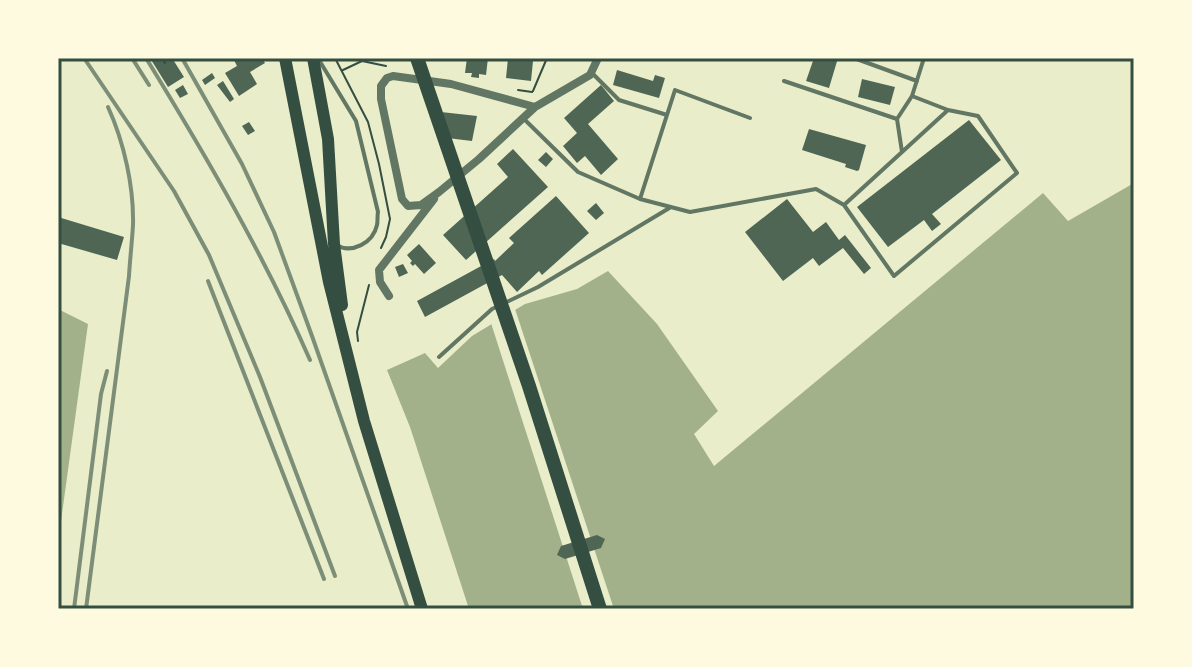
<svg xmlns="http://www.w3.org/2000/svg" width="1192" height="667" viewBox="0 0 1192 667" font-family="Merriweather,serif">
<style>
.water{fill:#a3b18a}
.pier{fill:#e9edc9}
.building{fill:#4f6655}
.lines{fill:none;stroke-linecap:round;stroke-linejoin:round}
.path{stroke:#344e41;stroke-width:2}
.service{stroke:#617663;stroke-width:4}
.minor{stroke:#617663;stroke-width:8}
.secondary{stroke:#344e41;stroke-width:12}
.trunk{stroke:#344e41;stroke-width:14}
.rail{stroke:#7c8e77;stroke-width:4}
.neatline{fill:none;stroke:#344e41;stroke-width:3}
</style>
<rect width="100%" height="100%" fill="#e9edc9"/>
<!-- water -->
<path class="water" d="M1134,183V609H469L410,427L387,370L425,353L438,368L472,336L525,304L577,289L608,271L657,324L718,411L694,434L714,466L1043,193L1068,221Z
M58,309L88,324L58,543Z"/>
<!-- pier -->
<path class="pier" d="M514,306L614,609H583L490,320Z"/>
<!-- building -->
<path class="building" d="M150,58H172L184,77L168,87Z
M233,58H262L265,63L250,72L257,84L239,96L225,73L237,66Z
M467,58H488L486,75L479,74V78L471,77L472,73H465Z
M508,58L533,61L531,81L506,78Z
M814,58H838L829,88L806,81Z
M617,70L653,81L655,75L665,78L659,98L613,85Z
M212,73L215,78L205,85L202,80Z
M862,79L895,87L890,105L858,97Z
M223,81L234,99L230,102L217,85Z
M183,85L188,94L180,98L175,90Z
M601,85L614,101L588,124L618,159L601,175L585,156L577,163L563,146L577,133L564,118Z
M441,112L477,116L472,141L439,137Z
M969,120L1001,160L932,214L941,224L932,231L924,220L888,247L857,207Z
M249,122L255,131L248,135L242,126Z
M809,129L866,145L859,170L857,171L845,167L846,164L802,150Z
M513,149L548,187L466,260L443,235L508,177L497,164Z
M546,152L553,159L546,167L538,160Z
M556,196L589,233L542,275L539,271L517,292L502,275L425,317L417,301L494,259L495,261L514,243L509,238Z
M787,199L813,232L826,222L839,240L845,235L871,268L864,274L843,248L819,266L813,258L783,281L745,232Z
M596,203L604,213L596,220L587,211Z
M58,217L124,237L117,260L58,243Z
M419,244L436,263L424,274L415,264L413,266L410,263L412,261L407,255Z
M403,264L408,273L399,277L395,267Z
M597,535L605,539L601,548L565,559L557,555L561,546Z"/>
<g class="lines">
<!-- path -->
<path class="path" d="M162,58L165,63
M335,58L368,122L379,164L390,219L386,237L381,248
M343,70L362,61L386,66
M518,90L532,92
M533,91L547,58
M358,341L357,332L369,285"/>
<!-- service -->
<path class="service" d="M854,58L917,81
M319,60L356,121L378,212C377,216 378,221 377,225C373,243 352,254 336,245
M593,74L619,100L667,115
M784,81L897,119L902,152
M524,119L578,172L640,199L690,212L816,189L844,205L894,276L1017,173L978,116L948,110L912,96L924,58
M897,119L912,96
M640,199L675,90L750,118
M844,205L948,110
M439,357L492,309L538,287L671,207"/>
<!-- minor -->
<path class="minor" d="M535,107L451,84L393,76L387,78L381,86V99L402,199L408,206L421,205L439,192L479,159L535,107L590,75L598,58
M389,296L380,282L379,270L434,199"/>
<!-- secondary -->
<path class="secondary" d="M285,58L329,282L364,421L422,609
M313,58L328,139L334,244L342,305"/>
<!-- trunk -->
<path class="trunk" d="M417,58L529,386L600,609"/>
<!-- rail -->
<path class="rail" d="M84,58L174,191L209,255L260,377L335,576
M132,58L149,85
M146,58C206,156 264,255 310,360
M182,58L242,164L274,232L312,336L408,609
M208,281L324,579
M74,609L101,394L107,371
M86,609L129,276C130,259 132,242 133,225C134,187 124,142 108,107"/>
</g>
<!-- border -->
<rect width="1192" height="667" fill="none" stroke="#fefae0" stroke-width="120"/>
<rect x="60" y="60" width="1072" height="547" class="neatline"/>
</svg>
